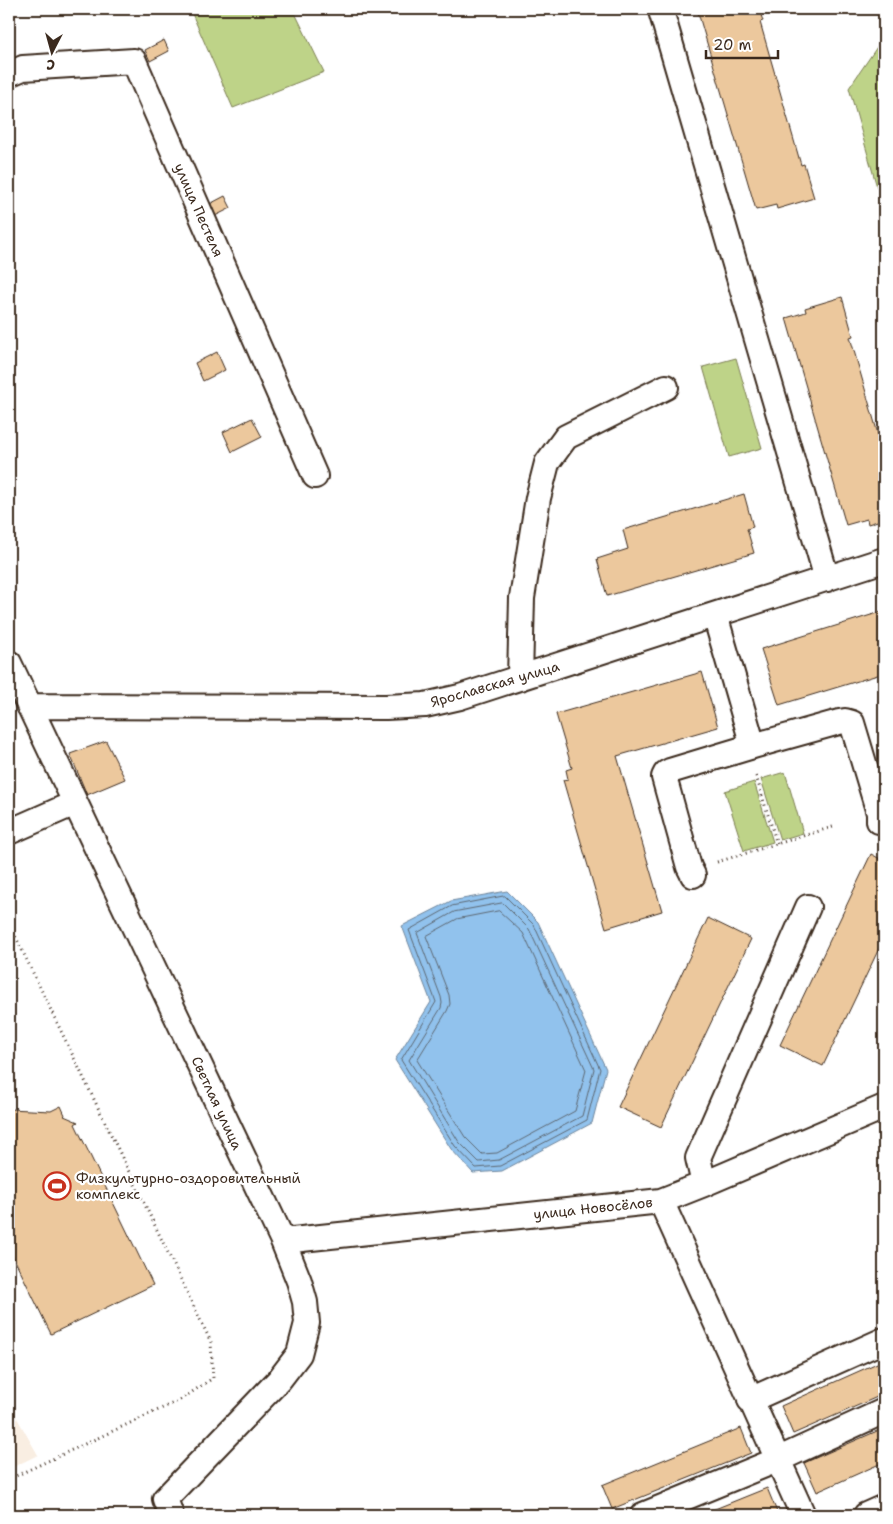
<svg xmlns="http://www.w3.org/2000/svg" width="893" height="1524" viewBox="0 0 893 1524" font-family="'Shantell Sans',sans-serif">
<style>
.built{fill:#f9eee2}
.green{fill:#bed388;stroke:#7c7e53}
.water{fill:#91c2ed;stroke:#6f859a}
.lines{fill:none;stroke-linecap:round;stroke-linejoin:round}
.shore{stroke:#5d6771;stroke-width:1}
.building{fill:#ecc89d;stroke:#3b2a1e}
.minor-casing{stroke:#3b2a1e;stroke-width:28}
.path{stroke:#3b2a1e;stroke-width:3;stroke-dasharray:1 4;stroke-linecap:butt}
.minor{stroke:#fff;stroke-width:24}
.labels{text-anchor:middle;dominant-baseline:central;stroke-width:4.5;stroke-linejoin:round;paint-order:stroke}
.street-label{font-size:14px;fill:#3b2a1e;stroke:#fff}
.poi-label{font-size:14px;fill:#3b2a1e;stroke:#fff;text-anchor:start}
</style>
<rect width="100%" height="100%" fill="#fff"/>
<filter id="ink" filterUnits="userSpaceOnUse"><feTurbulence type="fractalNoise" baseFrequency=".02" numOctaves="2"/><feDisplacementMap in="SourceGraphic" scale="10" xChannelSelector="R" yChannelSelector="G"/><feConvolveMatrix kernelMatrix="1 2 1 2 8 2 1 2 1" color-interpolation-filters="sRGB"/></filter>
<g filter="url(#ink)">
<!-- built -->
<path class="built" d="M9,1404L38,1455L9,1469Z"/>
<!-- green -->
<path class="green" d="M190,9H293L324,72L233,108Z
M884,42V212L849,88L879,44Z
M736,358L762,448L729,457L703,367Z
M785,772L803,833L780,840L761,779Z
M754,782L773,842L744,851L725,791Z"/>
<!-- water -->
<path class="water" d="M507,891L538,922L606,1069L592,1123L502,1171L473,1173L451,1149L395,1060L431,1002L402,926L451,901Z"/>
<g class="lines">
<!-- shore -->
<path class="shore" d="M505,896L534,925L600,1069L587,1120L500,1166L476,1168L455,1146L401,1060L436,1002L409,930L452,906Z
M503,903L529,929L594,1069L582,1116L499,1160L479,1162L459,1142L409,1060L441,1008L442,1003L441,997L417,933L454,912Z
M499,911L523,933L586,1070L575,1111L497,1153L482,1154L465,1137L417,1060L447,1011L450,1004L449,995L426,936L457,919Z"/>
</g>
<!-- building -->
<path class="building" d="M697,9H759L763,21L760,22L801,165L804,164L814,198L777,209L776,205L756,210Z
M164,40L169,51L150,61L145,50Z
M225,196L231,208L209,219L204,207Z
M842,297L853,336L850,337L884,455V519L868,524L867,519L846,525L786,318L806,312L805,308Z
M217,352L225,370L203,381L195,363Z
M252,418L262,437L232,452L223,432Z
M744,494L753,527L747,529L754,553L607,596L597,559L628,549L623,530Z
M884,611V685L881,674L779,705L761,649Z
M702,672L718,727L617,756L662,911L606,928L563,780L568,779L566,770L572,768L556,714Z
M106,741L125,779L87,795L70,754Z
M871,854L884,861V938L823,1066L780,1045Z
M708,918L751,939L661,1127L618,1107Z
M61,1106L65,1115L64,1116L78,1122L75,1124L153,1285L51,1334L9,1248V1109L51,1111Z
M884,1360V1394L793,1434L781,1406Z
M741,1428L751,1453L612,1509L602,1485Z
M884,1428V1462L817,1492L804,1463Z
M767,1488L777,1512L770,1515H700Z"/>
<g class="lines">
<!-- minor casing -->
<g class="minor-casing">
<path id="minor" d="M661,11L827,579
M9,74L23,68L134,61L315,476
M9,663L283,1241L299,1281L305,1302L307,1323L299,1354L279,1380L165,1499L171,1515
M520,678L522,598L538,498L547,463L566,437L666,387
M29,706L386,707L425,705L460,697L884,560
M753,746L839,722L845,721L852,723L879,813V821
M9,832L75,803
M693,875L689,867L664,777L666,773L670,771L753,746L715,615
M704,1184L698,1158L808,907
M661,1201L803,1515
M283,1241L661,1201L704,1184L884,1107
M750,1400L884,1340
M643,1515L777,1460L884,1411
M866,1515L884,1507"/>
</g>
<!-- path -->
<path class="path" d="M756,776L777,844
M717,862L836,826
M9,923L211,1342L213,1378L180,1400L9,1479"/>
<!-- minor -->
<use href="#minor" class="minor"/>
</g>
</g>
<!-- icons -->
<defs>
<g id="stadium-ring" transform="scale(1.4375)"><circle r="9.5" fill="#fff" stroke="#c8321e" stroke-width="1.5"/><path d="M0-5a6.5 5 0 1 0 0 10a6.5 5 0 1 0 0-10ZM-3.5-1.8h7v3.6h-7Z" fill="#c8321e"/></g>
</defs>
<g fill-rule="evenodd">
<use href="#stadium-ring" x="57" y="1186"/>
</g>
<g class="labels">
<!-- street labels -->
<g class="street-label">
<text transform="translate(199 210) rotate(66)">улица Пестеля</text>
<text transform="translate(495 684) rotate(-16)">Ярославская улица</text>
<text transform="translate(217 1103) rotate(65)">Светлая улица</text>
<text transform="translate(593 1208) rotate(-6)">улица Новосёлов</text>
</g>
<!-- poi labels -->
<g class="poi-label">
<text x="76" y="1178">Физкультурно-оздоровительный<tspan x="76" dy="16">комплекс</tspan></text>
</g>
</g>
<!-- margin -->
<rect width="893" height="1524" fill="none" stroke="#fff" stroke-width="30"/>
<rect x="15" y="15" width="863" height="1494" fill="none" stroke="#3b2a1e" stroke-width="2" filter="url(#ink)"/>
<!-- north arrow -->
<g transform="translate(52 52) rotate(186)" stroke="#ffffff" stroke-width="4" paint-order="stroke">
<path d="M0-4L9 19L0 12L-9 19Z" fill="#3b2a1e"/>
<text y="-8" font-size="14" font-weight="bold" text-anchor="middle" fill="#3b2a1e">С</text>
</g>
<!-- scale -->
<path d="M706 50v8h72v-8" fill="none" stroke="#3b2a1e" stroke-width="2.5"/>
<text x="713" y="50" font-size="15" fill="#3b2a1e" stroke="#ffffff" stroke-width="4" paint-order="stroke">20 m</text>
</svg>
